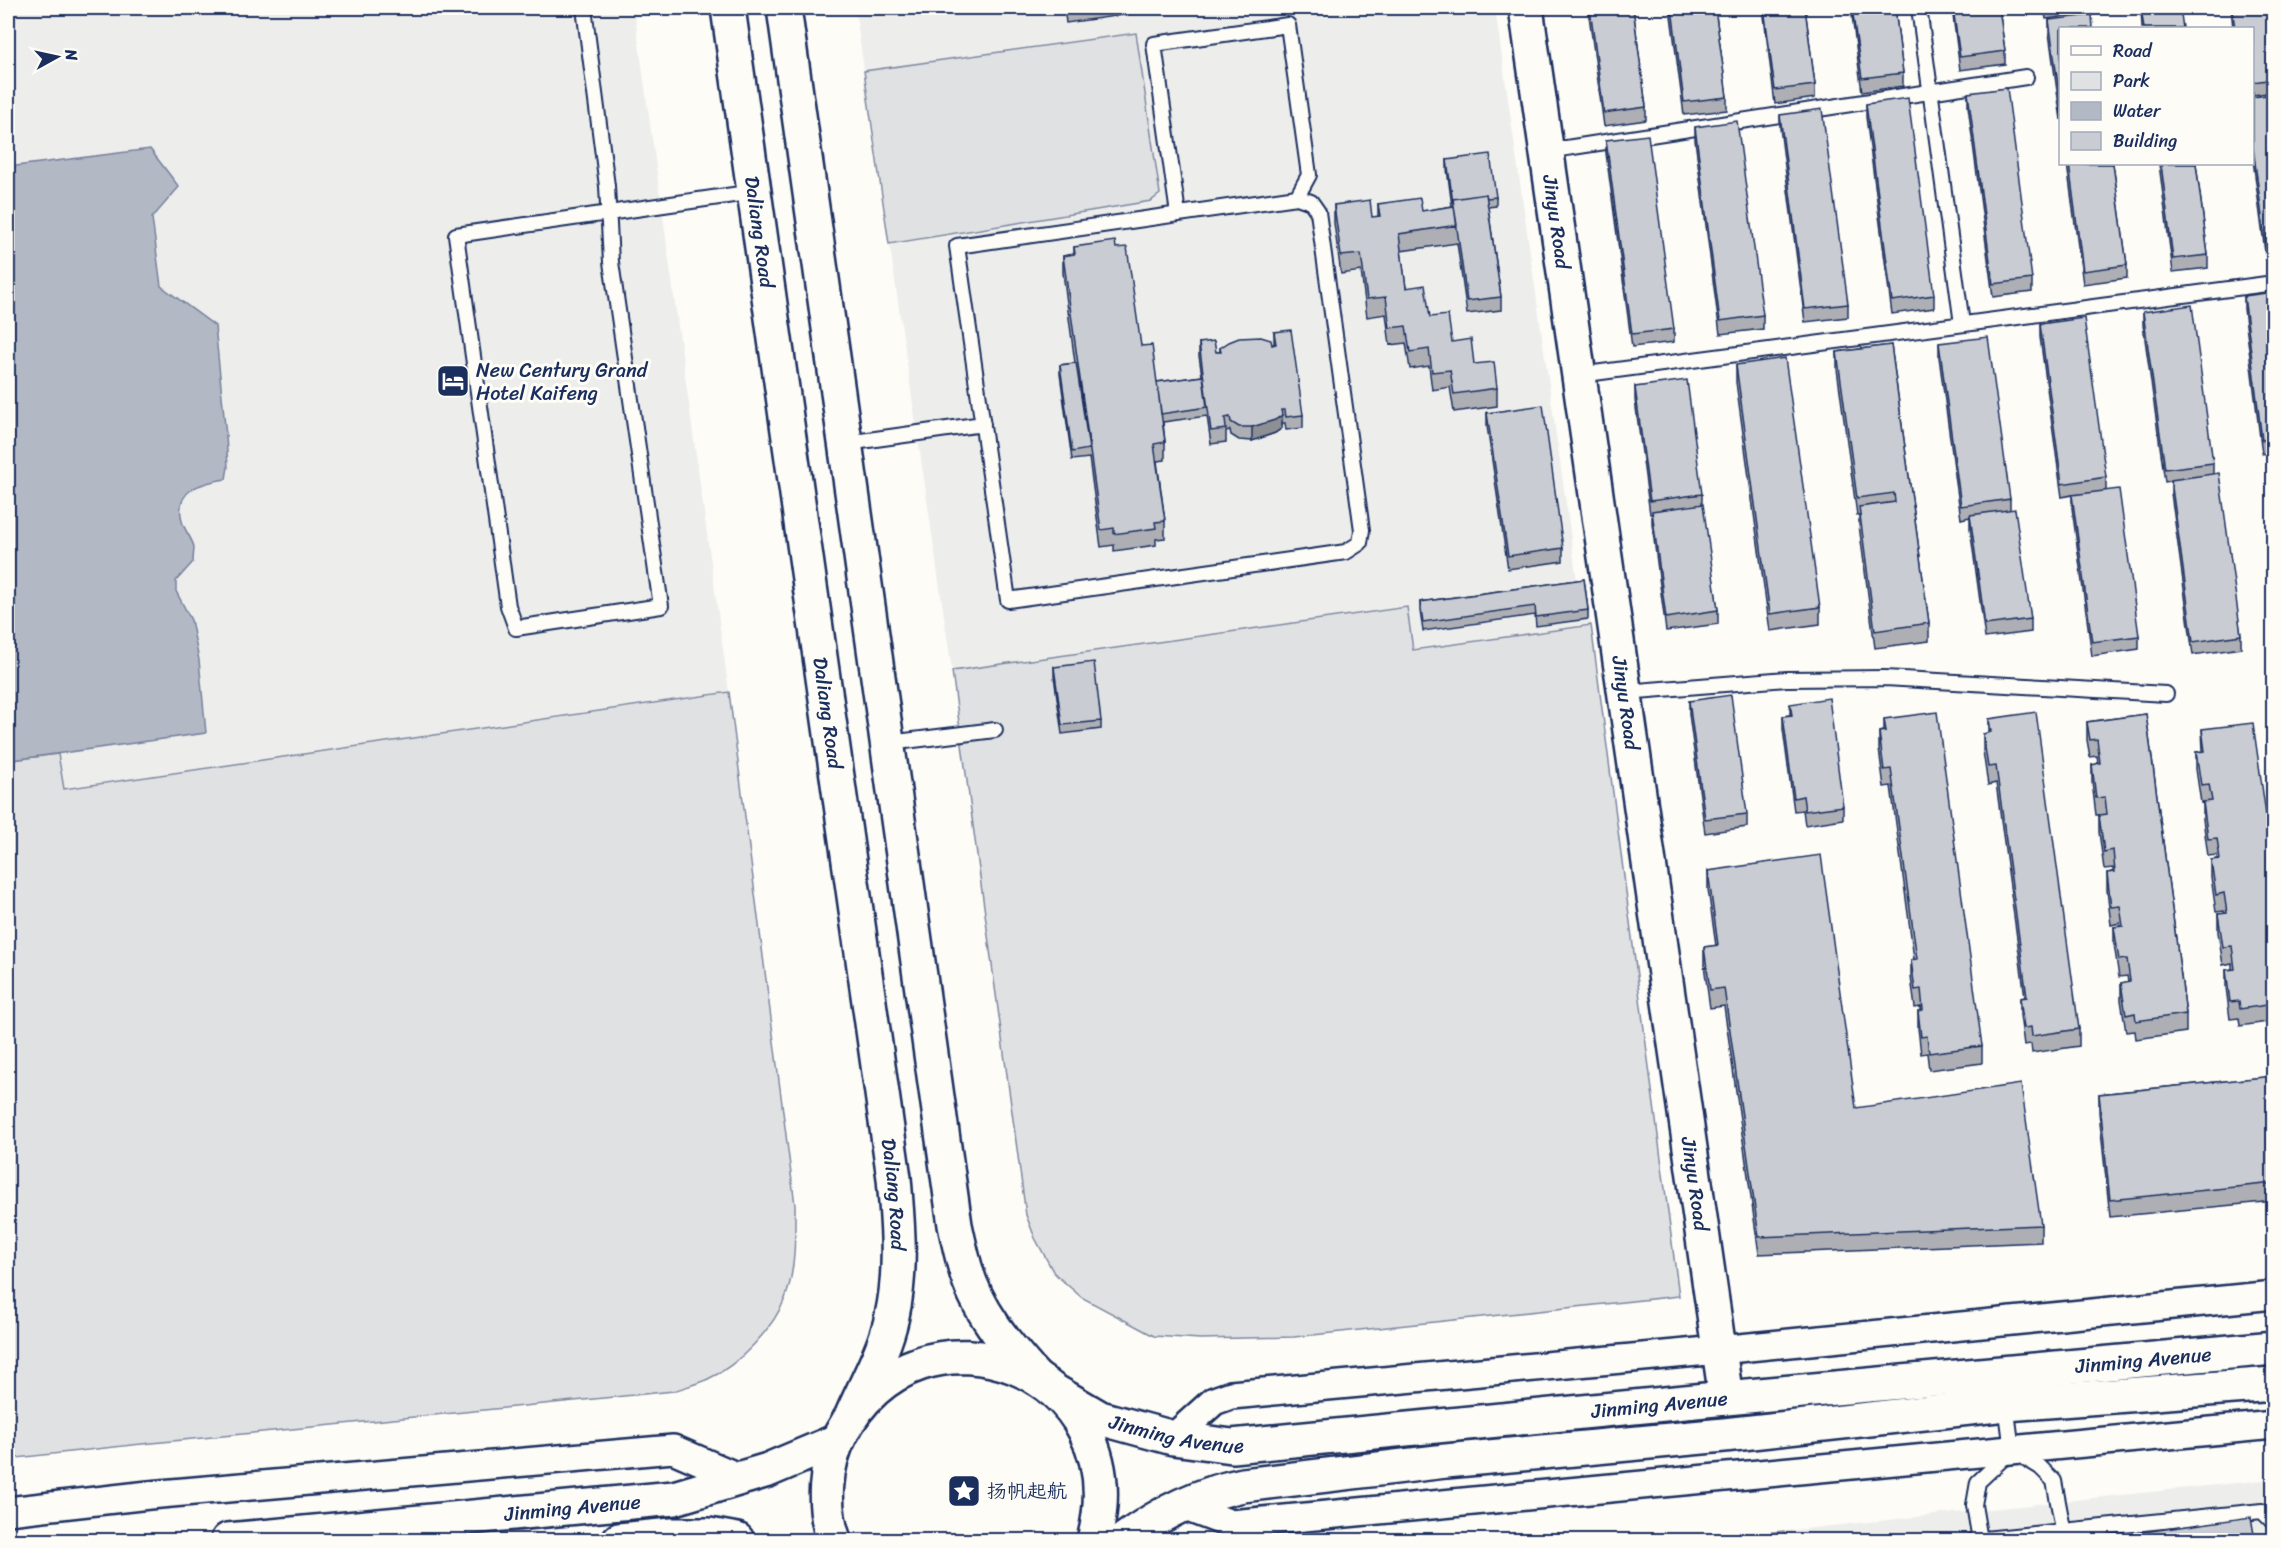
<svg xmlns="http://www.w3.org/2000/svg" width="2281" height="1548" viewBox="0 0 2281 1548" font-family="Sriracha,'LXGW WenKai TC',sans-serif">
<style>
.built{fill:#edeeec}
.green{fill:#e0e1e3;stroke:#7e88a0;stroke-width:1.5}
.water{fill:#b3b8c5;stroke:#76819c;stroke-width:1.5}
.lines{fill:none;stroke-linecap:round;stroke-linejoin:round}
.service-casing{stroke:#1b2f5e;stroke-width:18}
.minor-casing{stroke:#1b2f5e;stroke-width:32}
.tertiary-casing{stroke:#1b2f5e;stroke-width:38}
.primary-casing{stroke:#1b2f5e;stroke-width:38}
.service{stroke:#fdfcf7;stroke-width:14}
.minor{stroke:#fdfcf7;stroke-width:27}
.tertiary{stroke:#fdfcf7;stroke-width:33}
.primary{stroke:#fdfcf7;stroke-width:33}
.wall{fill:#adafb5;stroke:#1b2f5e;stroke-width:1.5}
.shaded-wall{fill:#8d8f94;stroke:#1b2f5e;stroke-width:1.5}
.building{fill:#c9ccd3;stroke:#1b2f5e;stroke-width:1.5}
.labels{text-anchor:middle;dominant-baseline:central;stroke-width:6;stroke-linejoin:round;paint-order:stroke}
.street-label{font-size:20px;fill:#1b2f5e;stroke:#fdfcf7}
.poi-label{font-size:20px;fill:#1b2f5e;stroke:#fdfcf7;text-anchor:start}
</style>
<rect width="100%" height="100%" fill="#fdfcf7"/>
<filter id="ink" filterUnits="userSpaceOnUse"><feTurbulence type="fractalNoise" baseFrequency=".0167" numOctaves="2"/><feDisplacementMap in="SourceGraphic" scale="12" xChannelSelector="R" yChannelSelector="G"/><feConvolveMatrix kernelMatrix="1 2 1 2 8 2 1 2 1" color-interpolation-filters="sRGB"/></filter>
<g filter="url(#ink)">
<!-- built -->
<path class="built" d="M8,8H634L729,692L64,789L58,754L206,733L199,660L191,620L176,591V581L193,561L194,547L181,519V502L189,490L209,482L226,479L215,326L161,286L152,218L179,187L150,149L8,167Z
M855,8H1495L1577,580L1586,579L1591,625L1413,650L1407,607L952,671Z
M2273,1479V1540H1786L1784,1531Z"/>
<!-- green -->
<path class="green" d="M1136,33L1160,194L1151,201L889,244L864,71Z
M1407,607L1413,650L1591,625L1679,1296L1294,1337L1200,1339L1154,1336L1081,1297L1054,1273L1035,1238L1026,1215L952,671Z
M729,692L795,1205C795,1234 796,1268 786,1296C774,1328 739,1365 708,1379C697,1384 685,1387 674,1391L132,1445L8,1459V763L12,760L58,754L64,789Z
M1784,1531L1786,1540H1691Z"/>
<!-- water -->
<path class="water" d="M150,149L179,187L152,218L161,286L215,326L226,436L228,467L226,479C201,483 174,489 182,521C184,530 192,538 194,547C194,551 193,557 193,562L176,581V591L191,620L199,660L206,733L12,760L8,763V167Z"/>
<g class="lines">
<!-- service casing -->
<g class="service-casing">
<path id="service" d="M584,8L607,186L611,262L661,606L516,628L508,606L456,235L754,192
M1919,8L1962,324
M1547,151L2026,77
M1297,197L1311,202L1318,212L1362,530L1360,543L1346,552L1008,600L957,246Z
M1178,214L1154,44L1288,25L1309,175L1297,197
M1579,375L2274,283
M847,443L983,424
M1625,692L1787,679L1885,678L2166,694
M889,743L995,730
M2006,1404L2012,1450
M1974,1540L2262,1511L2274,1523
M1980,1540L1974,1505L1978,1482L2012,1450L2040,1467L2054,1481L2065,1539"/>
</g>
<!-- minor casing -->
<g class="minor-casing">
<path id="minor" d="M1173,1438L1214,1401L1231,1395L1719,1350L2274,1295
M1180,1505L1231,1524L2274,1425
M8,1511L149,1495L673,1449L740,1478"/>
</g>
<!-- tertiary casing -->
<g class="tertiary-casing">
<g id="tertiary">
<path id="s1" d="M1526,8L1726,1398"/>
</g>
</g>
<!-- primary casing -->
<g class="primary-casing">
<g id="primary">
<path id="s2" d="M728,8L894,1178C898,1225 902,1271 892,1316C885,1350 866,1383 852,1415"/>
<path d="M784,8L955,1225C958,1239 961,1253 965,1267C976,1309 1007,1346 1036,1378"/>
<path id="s3" d="M1054,1391L1100,1418L1173,1438L1232,1446L1726,1398L2274,1348"/>
<path id="s4" d="M228,1540L674,1498L768,1470L837,1441"/>
<path d="M619,1540L672,1535H709L737,1540"/>
<path d="M834,1540C822,1507 824,1466 841,1434C920,1284 1140,1370 1094,1540"/>
<path d="M1124,1540C1160,1513 1199,1494 1243,1485L1446,1461L1724,1435L2006,1404L2274,1384"/>
</g>
</g>
<!-- service -->
<use href="#service" class="service"/>
<!-- minor -->
<use href="#minor" class="minor"/>
<!-- tertiary -->
<use href="#tertiary" class="tertiary"/>
<!-- primary -->
<use href="#primary" class="primary"/>
</g>
<!-- wall -->
<path class="wall" d="M1064,8H1173L1066,23Z
M1588,8H1633L1646,107V120L1604,126Z
M1670,8H1715L1727,97V110L1684,115Z
M1763,8H1805L1815,85V98L1775,104Z
M1851,8H1895L1903,73V86L1862,92Z
M1952,8H1999L2005,51V64L1960,70Z
M2044,8H2090V13L2046,19Z
M2141,8L2183,28H2142Z
M2231,8H2270L2274,32V92L2253,95V28H2233Z
M2049,20L2061,28V120L2049,33Z
M1968,93L2032,279V292L1993,297L1968,106Z
M2274,94V259L2266,260L2253,160V97Z
M1866,104L1934,295V308L1892,314L1866,117Z
M1780,115L1848,304V317L1805,322L1780,128Z
M1695,127L1763,315V329L1720,334L1695,140Z
M1606,140L1674,329V342L1632,347L1606,153Z
M1447,160L1496,197V206L1488,207L1501,297V310L1467,314L1457,243L1401,251L1406,288L1430,317L1452,342L1497,388V406L1454,412L1450,387L1432,390L1429,366L1410,369L1406,343L1390,345L1386,314L1367,317L1361,271L1341,274L1334,223V205L1372,217H1378V204L1422,211L1452,206L1447,169Z
M2067,164H2113L2127,265V278L2083,284Z
M2159,164H2196L2208,255V268L2173,272Z
M1074,247L1116,248L1141,346L1157,382L1202,376L1199,356V343L1216,352H1220V348L1274,344V332L1303,415V428L1286,430L1285,423H1282V428L1275,433L1252,441L1239,440L1231,435L1230,430L1226,431V442L1211,444L1207,416L1163,422L1165,442V460L1157,461L1165,521V538L1156,539V545L1114,551V545L1101,547L1089,458L1072,460L1060,374V365L1075,363L1063,273V256L1074,254Z
M2274,292V452L2262,454L2244,309V296Z
M2143,312L2213,463V474L2241,635V648L2193,655L2171,493V481L2165,482L2143,325Z
M2040,324L2106,477V491L2139,636V649L2092,656L2072,508V495L2062,497L2040,337Z
M1939,343L2010,499V510L2031,619V632L1985,638L1970,528V517L1961,519L1939,357Z
M1891,345L1929,623V641L1875,648L1859,525V515H1857L1837,369V352Z
M1736,365L1820,607V624L1770,631L1736,382Z
M1635,387L1702,494V505L1718,610V624L1666,631L1652,524V514H1650L1635,400Z
M1487,413L1563,548V561L1508,569L1487,426Z
M1584,579L1588,610V619L1536,626L1535,615L1423,631L1420,611V602Z
M1054,667L1101,721V729L1062,734L1054,676Z
M1689,701L1747,814V827L1705,833L1689,714Z
M1790,704L1843,806V819L1805,825L1803,810L1794,811L1783,729V716L1790,715Z
M2146,714L2186,1014V1032L2136,1039L2135,1031L2126,1032L2121,1000V983L2128,982L2127,976L2119,977L2114,944V927L2120,926V923L2111,925L2107,890V873L2113,872V868L2104,869L2099,832V815H2096L2092,782V765L2098,764L2097,756L2090,757L2087,740V722Z
M1884,719L1982,1046V1063L1929,1070L1927,1053L1921,1054L1918,1028V1011H1921V1007L1915,1008L1911,977V960L1914,959L1891,786L1884,787L1879,749V732L1884,731Z
M1989,719L2079,1029V1046L2032,1053L2031,1044L2024,1045L2020,1015V998L2025,997L1996,783L1988,785L1983,751V734L1989,733Z
M2202,729L2274,871V1021L2240,1026L2239,1018L2230,1019L2226,987V970L2232,969V963L2223,965L2218,932V914H2225L2224,911L2216,912L2211,877V860L2217,859V855L2208,856L2203,819V802L2201,803L2196,769V752L2203,751Z
M1708,871L1856,1108L2041,1225V1242L1759,1254L1724,1006L1710,1008L1704,965V947L1716,946L1708,889Z
M2274,1076V1201L2110,1217L2099,1112V1094Z"/>
<!-- shaded-wall -->
<path class="shaded-wall" d="M1282,415V428L1275,433L1252,441V427Z"/>
<!-- building -->
<path class="building" d="M1590,8H1633L1646,107L1604,113Z
M1672,8H1715L1727,97L1684,102Z
M1764,8H1805L1815,85L1775,90Z
M1852,8H1895L1903,73L1862,78Z
M1953,8H1999L2005,51L1960,57Z
M2141,8H2180L2183,28H2144Z
M2232,8H2270L2274,32V79L2253,82V28H2235Z
M2092,15L2093,28H2061V106L2049,20Z
M2007,88L2032,279L1993,284L1968,93Z
M2274,94V246L2266,247L2253,147V97Z
M1908,98L1934,295L1892,301L1866,104Z
M1822,109L1848,304L1805,309L1780,115Z
M1737,121L1763,315L1720,321L1695,127Z
M1648,135L1674,329L1632,334L1606,140Z
M1490,154L1496,197L1487,198L1486,194L1453,199V203L1447,160Z
M2069,164H2113L2127,265L2083,271Z
M2161,164H2196L2208,255L2173,259Z
M1486,194L1501,297L1467,301L1453,199Z
M1420,198L1422,211L1454,206L1457,225L1399,234L1406,288L1425,285L1430,317L1448,315L1452,342L1471,339L1474,364L1494,362L1497,388L1454,394L1450,370L1432,372L1429,349L1410,352L1406,326L1390,328L1386,297L1367,299L1361,254L1341,256L1334,205L1370,200L1372,217L1380,216L1378,204Z
M1115,241L1116,248L1127,247L1141,346L1152,345L1165,442L1154,444L1165,521L1155,522L1156,528L1114,534V528L1101,530L1063,256L1075,254L1074,247Z
M2274,292V439L2262,440L2244,296Z
M2192,305L2213,463L2165,469L2143,312Z
M2084,318L2106,477L2062,484L2040,324Z
M1291,330L1303,415L1286,417L1285,410H1281L1282,415L1275,420L1252,427H1239L1231,422L1230,417L1225,418L1226,429L1211,431L1199,343L1214,341L1216,352H1221L1220,348L1229,342L1239,338L1261,337L1271,340L1272,345L1276,344L1274,332Z
M1988,337L2010,499L1961,506L1939,343Z
M1891,345L1929,623L1875,631L1859,507L1895,502L1894,493L1857,498L1837,352Z
M1785,358L1820,607L1770,614L1736,365Z
M1076,363L1089,449L1072,452L1060,365Z
M1203,376L1207,407L1161,414L1157,382Z
M1687,380L1702,494L1650,501L1635,387Z
M1543,405L1563,548L1508,556L1487,413Z
M2219,473L2241,635L2193,642L2171,480Z
M2119,489L2139,636L2092,642L2072,495Z
M1703,504L1718,610L1666,618L1652,511Z
M2015,509L2031,619L1985,625L1970,515Z
M1584,579L1588,610L1536,617L1535,606L1423,622L1420,602Z
M1094,662L1101,721L1062,725L1054,667Z
M1731,695L1747,814L1705,819L1689,701Z
M1829,698L1843,806L1805,811L1803,796L1794,798L1783,716L1792,715L1790,704Z
M1937,712L1982,1046L1929,1053L1927,1036L1921,1037L1918,1011L1923,1010L1921,989L1915,990L1911,960L1917,959L1891,769L1884,770L1879,732L1886,731L1884,719Z
M2036,712L2079,1029L2032,1036L2031,1027L2024,1028L2020,998L2027,997L1996,766L1988,767L1983,734L1991,732L1989,719Z
M2146,714L2186,1014L2136,1021L2135,1013L2126,1015L2121,983L2130,981L2127,959L2119,960L2114,927L2123,926L2120,906L2111,907L2107,873L2115,872L2113,850L2104,852L2099,815L2107,814L2105,797L2096,798L2092,765L2100,763L2097,739L2090,740L2087,722Z
M2253,723L2274,871V1004L2240,1009L2239,1001L2230,1002L2226,970L2235,969L2232,946L2223,947L2218,914L2227,913L2224,893L2216,895L2211,860L2220,859L2217,838L2208,839L2203,802L2212,801L2209,784L2201,785L2196,752L2205,751L2202,729Z
M1821,855L1856,1108L2021,1084L2041,1225L1759,1237L1724,988L1710,990L1704,947L1718,945L1708,871Z
M2274,1076V1183L2110,1200L2099,1094Z
M2251,1517L2255,1540H2124L2123,1535Z"/>
</g>
<!-- icons -->
<defs>
<g id="hotel-square" transform="scale(1.725)"><rect x="-9" y="-9" width="18" height="18" rx="4" fill="#1b2f5e" stroke="#fdfcf7"/><path d="M-6-4.5h1.5V1H6V5H4.5V3h-9V5H-6ZM-4 0a1.8 1.8 0 1 1 3.6 0ZM.5 0V-2.5h3Q6-2.5 6 0Z" fill="#fff"/></g>
<g id="sight-square" transform="scale(1.725)"><rect x="-9" y="-9" width="18" height="18" rx="4" fill="#1b2f5e" stroke="#fdfcf7"/><path d="M0-6L1.8-2.2L6-1.7L2.9 1.2L3.7 5.4L0 3.3L-3.7 5.4L-2.9 1.2L-6-1.7L-1.8-2.2Z" fill="#fff"/></g>
</defs>
<g fill-rule="evenodd">
<use href="#hotel-square" x="453" y="381"/>
<use href="#sight-square" x="964" y="1491"/>
</g>
<g class="labels">
<!-- street labels -->
<g class="street-label">
<text stroke="none"><textPath href="#s1" startOffset="216">Jinyu Road</textPath></text>
<text stroke="none"><textPath href="#s2" startOffset="226">Daliang Road</textPath></text>
<text stroke="none"><textPath href="#s1" startOffset="702">Jinyu Road</textPath></text>
<text stroke="none"><textPath href="#s2" startOffset="712">Daliang Road</textPath></text>
<text stroke="none"><textPath href="#s1" startOffset="1188">Jinyu Road</textPath></text>
<text stroke="none"><textPath href="#s2" startOffset="1198">Daliang Road</textPath></text>
<text stroke="none"><textPath href="#s3" startOffset="1104">Jinming Avenue</textPath></text>
<text stroke="none"><textPath href="#s3" startOffset="618">Jinming Avenue</textPath></text>
<text stroke="none"><textPath href="#s3" startOffset="132">Jinming Avenue</textPath></text>
<text stroke="none"><textPath href="#s4" startOffset="346">Jinming Avenue</textPath></text>
</g>
<!-- poi labels -->
<g class="poi-label">
<text x="476" y="370">New Century Grand<tspan x="476" dy="23">Hotel Kaifeng</tspan></text>
<text x="987" y="1491">扬帆起航</text>
</g>
</g>
<!-- margin -->
<rect width="2281" height="1548" fill="none" stroke="#fdfcf7" stroke-width="30"/>
<rect x="15" y="15" width="2251" height="1518" fill="none" stroke="#1b2f5e" stroke-width="2" filter="url(#ink)"/>
<!-- legend -->
<rect x="2059" y="27" width="195" height="138" fill="#fdfcf7" stroke="#a3aaba" stroke-width="1.5"/>
<rect x="2071" y="46" width="30" height="9" fill="#fdfcf7" stroke="#a3aaba" stroke-width="1.5"/>
<text x="2113" y="57" font-size="18" fill="#1b2f5e">Road</text>
<rect x="2071" y="72" width="30" height="18" fill="#e0e1e3" stroke="#a3aaba" stroke-width="1.5"/>
<text x="2113" y="87" font-size="18" fill="#1b2f5e">Park</text>
<rect x="2071" y="102" width="30" height="18" fill="#b3b8c5" stroke="#a3aaba" stroke-width="1.5"/>
<text x="2113" y="117" font-size="18" fill="#1b2f5e">Water</text>
<rect x="2071" y="132" width="30" height="18" fill="#c9ccd3" stroke="#a3aaba" stroke-width="1.5"/>
<text x="2113" y="147" font-size="18" fill="#1b2f5e">Building</text>
<!-- north arrow -->
<g transform="translate(57 57) rotate(82)" stroke="#fdfcf7" stroke-width="4.5" paint-order="stroke">
<path d="M0-4.5L10 22L0 15L-10 22Z" fill="#1b2f5e"/>
<text y="-9" font-size="16" font-weight="bold" text-anchor="middle" fill="#1b2f5e">N</text>
</g>
</svg>
